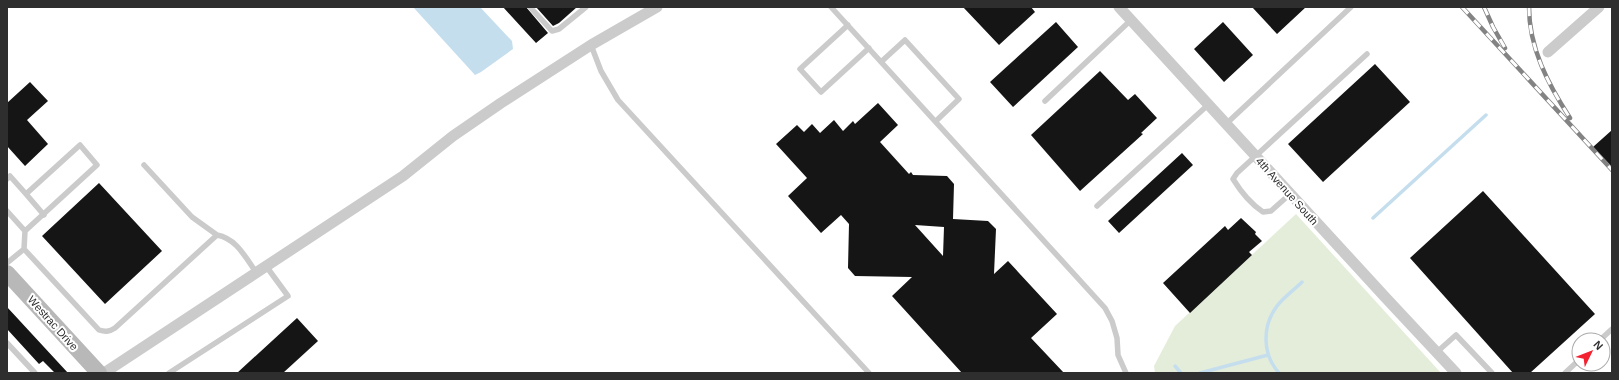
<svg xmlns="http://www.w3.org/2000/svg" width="1619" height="380" viewBox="0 0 1619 380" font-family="Arial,sans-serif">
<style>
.green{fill:#e4edda}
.water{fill:#c5deee}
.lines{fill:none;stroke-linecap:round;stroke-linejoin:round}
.stream{stroke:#c5deee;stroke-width:3.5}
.building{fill:#151515;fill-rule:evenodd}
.lane{stroke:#cbcbcb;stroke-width:5.5}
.street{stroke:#cbcbcb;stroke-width:11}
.secondary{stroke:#b8b8b8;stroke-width:16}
.rail-casing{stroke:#838383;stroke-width:4.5}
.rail{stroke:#fff;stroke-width:3;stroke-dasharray:9;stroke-linecap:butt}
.labels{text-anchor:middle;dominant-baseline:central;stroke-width:4;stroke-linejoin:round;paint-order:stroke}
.street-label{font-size:11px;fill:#2e2e2e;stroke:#fff}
</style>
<rect width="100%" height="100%" fill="#fff"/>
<!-- green -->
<path class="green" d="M1296,214L1441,373H1155L1154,366L1175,326Z"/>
<!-- water -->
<path class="water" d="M413,7H480L512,41L513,49L481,72L475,75Z"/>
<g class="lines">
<!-- stream -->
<path class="stream" d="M1373,218L1486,115
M1175,366L1181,373
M1200,373L1268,355
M1279,373C1262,354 1262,326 1277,306C1284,297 1294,290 1302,282"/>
</g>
<!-- building -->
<path class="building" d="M503,7H526L548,33L536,43Z
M536,7H577L559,23L553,26Z
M963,7H1031L1035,12L999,45Z
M1252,7H1306L1277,34Z
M1056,22L1078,47L1013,107L990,82Z
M1223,22L1253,55L1224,82L1194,49Z
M1375,64L1410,102L1323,182L1288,144Z
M1100,71L1128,100L1135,94L1157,118L1141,133L1143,134L1080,191L1031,135Z
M30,82L48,101L27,120L48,144L25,166L7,146V103Z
M878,103L898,125L880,142L909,174L911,172L913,175L947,176L954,184L953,219L988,221L996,229L994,274L1008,261L1057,314L1031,338L1064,373H962L892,296L912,277L855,276L848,268L849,224L841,215L821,233L788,196L807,178L776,144L797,125L804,132L812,124L820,133L834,120L843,131L853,121L855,124ZM915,225L944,227L943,256Z
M1612,130V167L1593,147Z
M1182,153L1193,165L1119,233L1108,221Z
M99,183L162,251L105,304L42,236Z
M1483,191L1595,314L1530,373H1513L1410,258Z
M1241,218L1256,232L1255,234L1262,241L1249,252L1252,255L1190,313L1163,283L1225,226L1228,230Z
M7,307L68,373H55L43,361L39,364L7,329Z
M297,318L318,341L283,373H237Z"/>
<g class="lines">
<!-- lane -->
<path class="lane" d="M530,7L552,31L559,29L586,7
M831,7L1105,308L1112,321L1117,338L1118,355L1126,373
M848,25L800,69L821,92L869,48
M591,45L601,71L618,100L869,373
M881,62L905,40L959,99L936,121
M1045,101L1131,20
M1226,124L1351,7
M144,165L192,217L217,235
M7,179L10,176L26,194
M1290,194L1271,211L1263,212C1251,204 1241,192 1233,179L1237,173L1367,54
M1097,206L1209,104
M7,211L25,231
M24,249L25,231L97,165L80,145L26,194L44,215
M7,263L24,249L99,330C105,332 109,332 115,328L217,235C237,239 245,257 256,272
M1600,340L1612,329
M7,343L35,373
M1437,352L1456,335L1492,373
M169,373L288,296L266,266
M1565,373L1579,360"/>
<!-- street -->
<path class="street" d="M1119,7L1385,297L1456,373
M1548,52L1599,7
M104,373L403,176L453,136L501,103L591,45L657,7"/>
<!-- secondary -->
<path class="secondary" d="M7,273L99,373"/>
<!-- rail casing -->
<g class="rail-casing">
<path id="rail" d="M1462,7L1612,170
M1484,7L1493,27L1505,48
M1529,7C1529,48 1548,84 1570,118"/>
</g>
<!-- rail -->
<use href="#rail" class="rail"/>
</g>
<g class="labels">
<!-- street labels -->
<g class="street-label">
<text transform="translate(1287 191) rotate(48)">4th Avenue South</text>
<text transform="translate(53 323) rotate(48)">Westrac Drive</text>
</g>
</g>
<!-- border -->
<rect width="1619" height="380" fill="none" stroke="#2e2e2e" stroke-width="16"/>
<!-- north arrow -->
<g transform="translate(1591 352) rotate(47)"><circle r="19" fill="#ffffff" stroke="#ababab"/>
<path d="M0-3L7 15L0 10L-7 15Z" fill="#f32230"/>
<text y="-6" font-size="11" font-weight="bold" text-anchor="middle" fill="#2e2e2e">N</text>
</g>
</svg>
